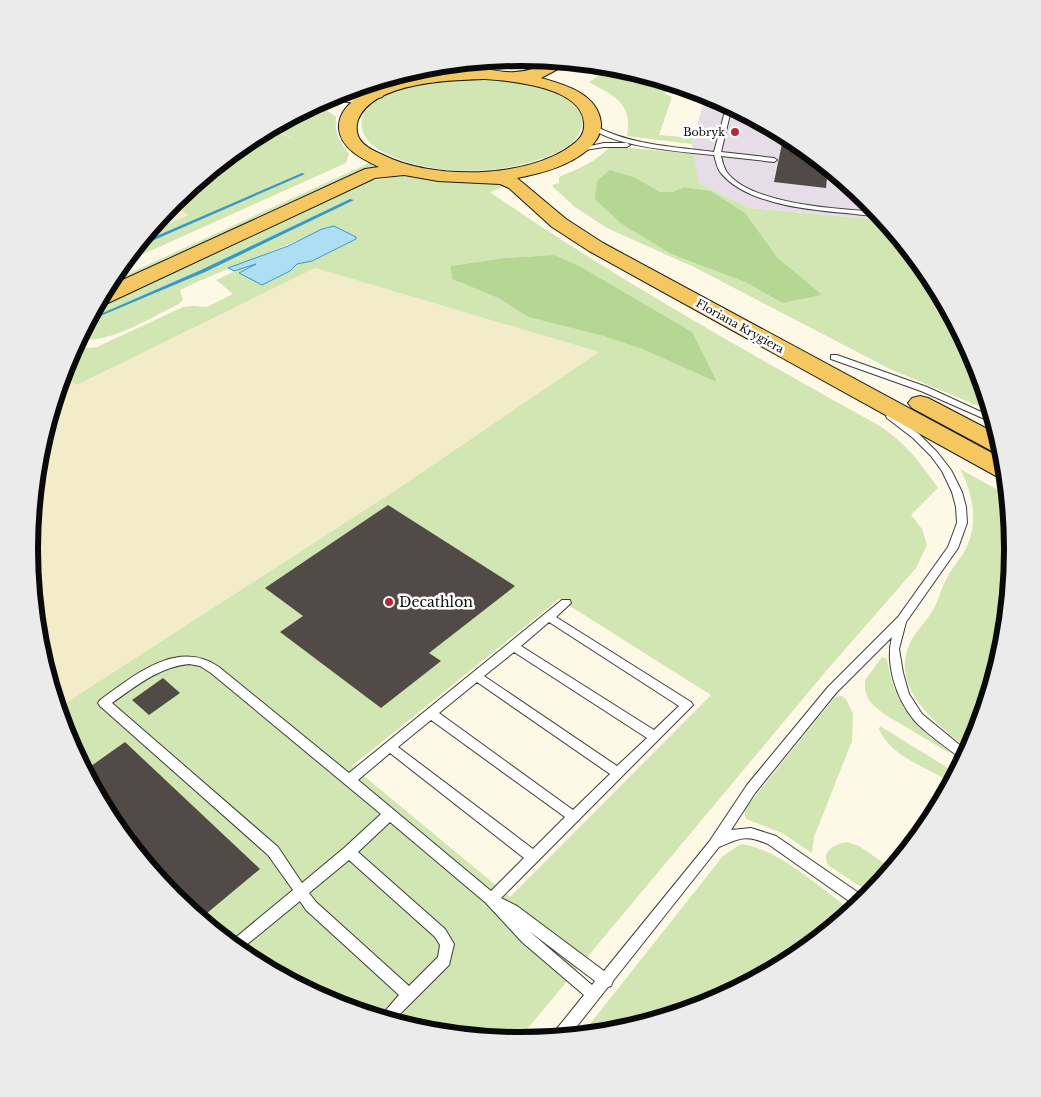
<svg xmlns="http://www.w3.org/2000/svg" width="1041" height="1097" viewBox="0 0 1041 1097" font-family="'Libre Baskerville',serif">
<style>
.industrial{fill:#e7dde9}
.farmland{fill:#f2ecc9}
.green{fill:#d1e6b3;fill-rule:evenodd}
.forest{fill:#b6d793}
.water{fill:#addef4;stroke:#3798c9}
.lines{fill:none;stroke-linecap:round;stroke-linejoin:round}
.stream{fill:#3798c9;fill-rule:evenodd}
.building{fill:#524a46}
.lane-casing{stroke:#3d3d3d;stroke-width:2}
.secondary-casing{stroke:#2c2c2c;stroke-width:2}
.primary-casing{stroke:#1b1b1b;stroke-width:2}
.lane{fill:#fff;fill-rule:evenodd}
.secondary{fill:#fdeda3;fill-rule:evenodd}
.primary{fill:#f5c760;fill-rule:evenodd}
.poi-dot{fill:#b42737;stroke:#fff;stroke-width:2}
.labels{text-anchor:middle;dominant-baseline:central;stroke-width:5;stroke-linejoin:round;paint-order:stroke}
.far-poi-label{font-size:11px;fill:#0a0a0a;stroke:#fff;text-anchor:end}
.far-street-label{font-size:11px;fill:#0a0a0a;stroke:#fff}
.poi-label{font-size:14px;fill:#0a0a0a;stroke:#fff;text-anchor:start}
.rim{fill:none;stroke:#0a0a0a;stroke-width:6}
</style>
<rect width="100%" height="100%" fill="#fef8e7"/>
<!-- industrial -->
<path class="industrial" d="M706,93L794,140L868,201L884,220L749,208L699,183L692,144Z"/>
<!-- farmland -->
<path class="farmland" d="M170,204L190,215L146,234Z
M315,268L599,352L396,490L58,708L38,644L29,549L38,452L62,375L77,385Z"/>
<!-- green -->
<path class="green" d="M521,57L544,59L530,65L467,62Z
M486,66L533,70L462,69L438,71L397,79L370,89L343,91C393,76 433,67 486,66Z
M613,66L669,82L665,94L672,97L659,135L693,138L692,144L627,136C633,103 614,96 589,82Z
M450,79C464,79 478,78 492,79C515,80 593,93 581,129C576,144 557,153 543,158C497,175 432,176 387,154C377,149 364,141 362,128C356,93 427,83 450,79Z
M310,106L325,109L336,117C335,138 339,138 349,154L346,163L121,264L146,234L189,215L170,204L248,139L269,128L297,141L271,127Z
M611,146L694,154L699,183L749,208L884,220L930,276L975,361L990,411L890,369L694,267L607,228L575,207L553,187L552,185L559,183V177C578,169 596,162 611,146ZM636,178L660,192H672L684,187L711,191L744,213L777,257L821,295L781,303L745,282L671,254L623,225Z
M369,163L380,168L341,182L104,290L108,283Z
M401,176L435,181L491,183L504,186L490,192C614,278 747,352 880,426C905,443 921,463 938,488L911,515L922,529L927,545L916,568L827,670L518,1040L424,1031L332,1003L247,957L173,896L111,821L66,736L58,708L396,490L599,352L315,268L77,385L62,375L66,360L74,346L88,348L97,347L183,307L193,306L207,307L233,294L216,280L249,265L259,263L245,269L269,282L290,271L297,264L312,261L356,239L327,227C279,250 228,267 180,290L183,299L179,304C149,318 111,344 78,339L95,307L369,181ZM554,255L717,381L642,349L603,336L528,317L498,298L452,279L450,266L504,258ZM559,599L711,695L510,897L352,766Z
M960,469L1007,495L1012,549L1003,645L975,737L968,749C939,726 892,691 908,648C913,633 926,623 933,610C939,600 941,588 947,578C951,569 959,561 964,552C979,526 974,495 960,469Z
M882,657L887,659C891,691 906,716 930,737C937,743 947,748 951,754L884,714L873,705L868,699L865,691V680Z
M842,696L846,699L853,714L852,741L814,837L812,853L782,833L746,819L744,810L835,697Z
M880,726L956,773L951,782C927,768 890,756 879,729Z
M847,842L859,846L891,868L870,893L828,865C821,851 835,844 847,842Z
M741,844C779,849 820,888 851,910C832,926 813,945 792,958C728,997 657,1027 582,1034L723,856Z"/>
<!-- forest -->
<path class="forest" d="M610,170L636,178L660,192H672L684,187L711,191L745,213L777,257L822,295L782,303L745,282L671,254L623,225L595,199L597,181Z
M554,255L581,267L692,332L717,382L642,349L603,336L528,317L498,298L452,279L450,266L504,258Z"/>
<!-- water -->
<path class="water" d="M334,226L356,237V239L312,261L297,264L290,271L262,285L239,273L256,264L234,271L228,268L288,246L322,229Z"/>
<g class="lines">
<!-- stream -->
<path class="stream" d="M302,173L305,174L138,247H135L138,244Z
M350,199L354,200L205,272L86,322L89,319L201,270Z"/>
</g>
<!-- building -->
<path class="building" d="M784,134L794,140L828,168L826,188L774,182Z
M388,505L515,586L429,653L441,661L381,708L280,632L303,616L265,588Z
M163,678L180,693L149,715L132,700Z
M125,742L260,869L200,919L173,896L111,821L84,771Z"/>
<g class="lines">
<!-- lane casing -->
<g class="lane-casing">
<path id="lane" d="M727,104L732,106L721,152L774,158L777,160L774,162L721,156C722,161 724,167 726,171C749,205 840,209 877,212L880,216C869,216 857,214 846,213C809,210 746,204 721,173C717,169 716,161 714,155C683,152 613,147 590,127L595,126C630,145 676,147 714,152Z
M604,143H627L630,145L627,147H604L579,151L576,149Z
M831,355H837L927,387L992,417L994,423L921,391L831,359Z
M890,413L919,434L937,452L951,470L962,492L966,507L967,523L958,548L906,622L899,649L903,673L909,694L922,714L967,751L962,760L961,759C948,748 924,732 914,720C896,698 885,664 892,637L836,693L755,793L731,830L751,828L776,836L866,898L856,906L768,844C745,834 740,838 719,847L613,981L611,986L608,987L570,1035L553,1037L555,1031L584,995L522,942L486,903L390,822L358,852L445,929L454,944L449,965L393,1021L380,1017L399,995L306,910L300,901L239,951L229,943L293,890L268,855L100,706L98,703L100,700C134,676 177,638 219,667L349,773L562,600H570L571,603L556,617L691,702L693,705L501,898L517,906L604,971L709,842L747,785L828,687L898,617L948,547L957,523L956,507L952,492L942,471L931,456L913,438L887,418L886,416L887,414ZM549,622L679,706L654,730L521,646ZM514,652L647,738L617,766L484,676ZM189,664L200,666L211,673L381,814L344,848L302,883L278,847L112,703C136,686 159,667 189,664ZM477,682L610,774L573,810L439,713ZM431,720L565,817L533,849L398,747ZM390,753L524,858L491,891L358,780ZM349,860L435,937L440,945L438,957L409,986L316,902L309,893ZM529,931L595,981L592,985Z"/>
</g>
<!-- secondary casing -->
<g class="secondary-casing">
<path id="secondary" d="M376,89L382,91L384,94L382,97L356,103L323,99C340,90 358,93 376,89Z"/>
</g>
<!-- primary casing -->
<g class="primary-casing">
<path id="primary" d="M554,60L571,62L541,78C566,85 598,94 601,123C602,135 593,146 585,152C566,167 539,174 517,178L566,219L603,243L1003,459L1005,478L996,476L589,251L552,227L509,188L500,184L438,181L404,175L375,178L108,303L97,304L105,288L365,169L379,167C363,159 341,149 339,129C336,80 451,69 484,69C494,70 505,73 515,72C530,71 541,67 554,60ZM485,79C513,81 582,87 584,123C585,133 580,139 572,145C527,179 432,180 383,155C375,151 364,147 359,138C356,132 356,126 358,120C373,82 450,80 485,79Z
M920,396L928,398L997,434L1003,453L992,451L912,408L908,403L912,398Z"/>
</g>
<!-- lane -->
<use href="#lane" class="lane"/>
<!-- secondary -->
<use href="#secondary" class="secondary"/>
<!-- primary -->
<use href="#primary" class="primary"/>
</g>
<!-- markers -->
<g class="poi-dot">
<circle cx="735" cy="132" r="5"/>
<circle cx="389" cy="602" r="5"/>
</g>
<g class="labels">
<!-- far-poi labels -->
<g class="far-poi-label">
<text x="725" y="132">Bobryk</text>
</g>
<!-- far-street labels -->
<g class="far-street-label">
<text transform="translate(740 326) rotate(29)">Floriana Krygiera</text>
</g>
<!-- poi labels -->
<g class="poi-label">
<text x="399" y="602">Decathlon</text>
</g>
</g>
<!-- crop -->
<path d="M0 0H1041V1097H0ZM38 549a483 483 0 1 1 966 0a483 483 0 1 1-966 0Z" fill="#ebebeb" fill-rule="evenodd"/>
<path class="rim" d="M38 549a483 483 0 1 1 966 0a483 483 0 1 1-966 0Z"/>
</svg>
